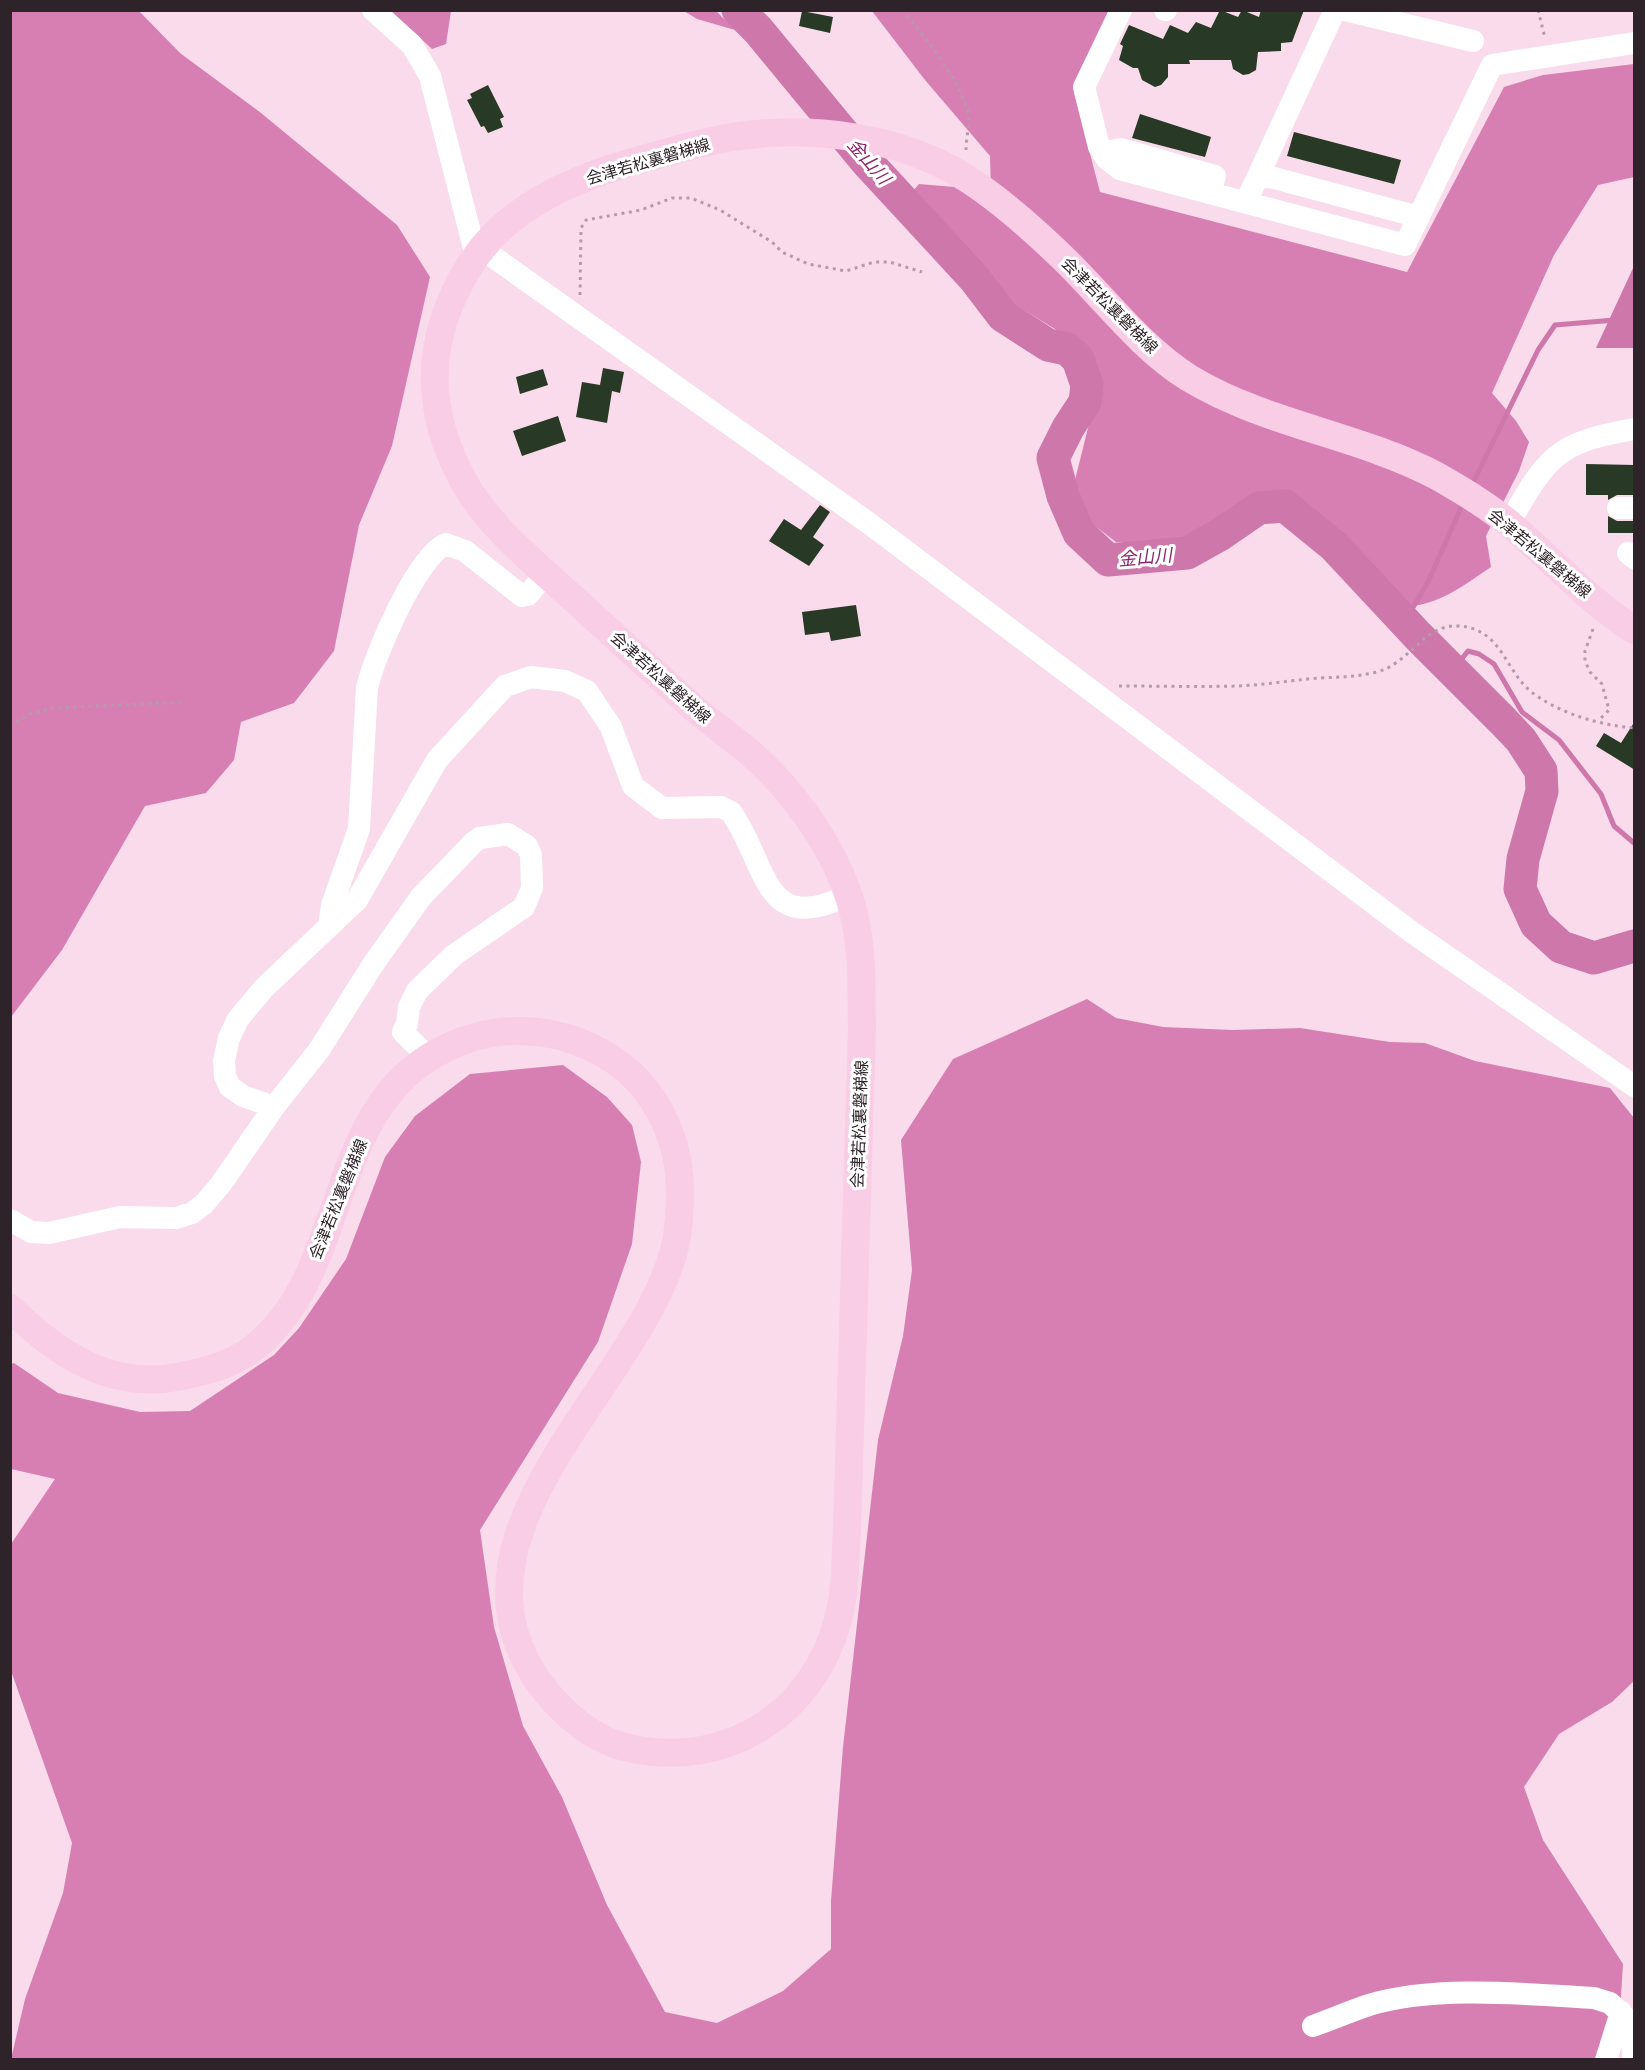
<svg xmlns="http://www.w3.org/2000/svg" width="1645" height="2070" viewBox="0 0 1645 2070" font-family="'IBM Plex Sans','Noto Sans JP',sans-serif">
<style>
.forest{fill:#d77fb3}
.water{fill:#ce77ab}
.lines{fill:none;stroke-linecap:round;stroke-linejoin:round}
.stream{stroke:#ce77ab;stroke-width:5}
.river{stroke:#ce77ab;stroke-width:33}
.building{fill:#283926}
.path{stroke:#b39ca9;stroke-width:3;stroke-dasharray:3 4.5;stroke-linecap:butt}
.minor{stroke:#fff;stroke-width:22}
.major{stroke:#f9cde6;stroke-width:28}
.labels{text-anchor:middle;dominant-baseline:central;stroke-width:6;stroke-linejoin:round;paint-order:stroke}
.street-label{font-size:16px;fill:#2e2329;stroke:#fff}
.water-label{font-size:18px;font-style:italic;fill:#8d266b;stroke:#fff}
</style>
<rect width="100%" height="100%" fill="#f9dbeb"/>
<!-- forest -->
<path class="forest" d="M11,10L139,11L180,53L261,113L397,225L430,277L392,446L359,525L334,651L294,703L241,722L234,760L206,793L145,806L62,950L11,1017Z
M391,11H451L446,44L432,49Z
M684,11H716L735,30L697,19Z
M872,11H1110L1074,92L1100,192L1407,272L1504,87L1543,75L1634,64V177L1598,185L1554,255L1492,393L1516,421L1529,442L1519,471L1486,536L1491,567C1463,586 1439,605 1404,607L1378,588L1318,522L1270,503L1238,507L1204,537L1189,542L1157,549L1139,542H1116L1090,522L1078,496L1075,480L1090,420L1091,373L1063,334L1004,298L969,271L910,233L903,214L912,192L919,184L991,190L990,156L925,80Z
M1087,999L1116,1018L1163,1027L1233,1030L1300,1028L1390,1042L1425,1043L1475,1061L1610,1088L1634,1118V1681L1612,1702L1559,1734L1524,1787L1543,1840L1623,1964L1617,2059H11L25,1999L63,1893L72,1843L10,1668L11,1544L55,1479L11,1469V1364L14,1363L58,1393L140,1412L190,1411L274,1355L299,1328L346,1259L385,1157L415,1116L470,1074L563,1065L607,1097L632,1125L641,1162L632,1244L598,1342L480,1530L494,1627L523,1726L562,1797L607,1905L665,2012L717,2023L783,1991L831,1949V1901L843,1747L878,1440L903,1336L912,1270L901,1140L953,1059Z"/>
<!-- water -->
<path class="water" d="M1634,266V348H1596Z"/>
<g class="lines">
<!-- stream -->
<path class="stream" d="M1471,487L1538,350L1555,325L1615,320
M1405,621L1428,582L1463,503
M1452,671L1468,651L1479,654L1494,664L1522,712L1559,740L1601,794L1614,826L1634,843"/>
<!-- river -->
<path class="river" d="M738,10L758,30L866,161L974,278L1003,316L1048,345L1067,349L1078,359L1087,385L1085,402L1068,428L1053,458L1063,496L1079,533L1108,560L1187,553L1221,534L1259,508L1285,506L1334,546L1418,636L1503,721L1521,740L1541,771L1542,791L1523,859L1520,889L1536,924L1561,947L1594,958L1634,946"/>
</g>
<!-- building -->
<path class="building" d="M1220,10L1238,17L1242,10L1259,17L1261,10H1304L1292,42L1281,43V51L1258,52L1256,70L1249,74L1243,75L1233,69L1231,60H1189L1190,64H1168V77L1161,85L1155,87L1142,80L1138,68H1133L1119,60L1123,46L1120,44L1129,25L1163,39L1170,25L1188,33L1196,22L1211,28Z
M802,11L833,17L830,33L799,26Z
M488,85L504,117L500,119L503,127L488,133L484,126L481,127L467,100L472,98L470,94Z
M1140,114L1211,137L1205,157L1132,138Z
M1294,132L1401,160L1394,184L1287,156Z
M603,368L624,372L620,393L612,391L607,423L576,417L582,382L600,385Z
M543,369L548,385L520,394L516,377Z
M558,416L566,441L522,456L513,431Z
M1586,464L1635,465V495H1617L1608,500V495H1586Z
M820,505L830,512L813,537L824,545L809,566L769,541L784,519L801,530Z
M1608,516L1617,521H1635V533H1608Z
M856,605L861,636L831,641L829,632L805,635L802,612Z
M1635,721V770L1596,746L1604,733L1621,743Z"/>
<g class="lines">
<!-- path -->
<path class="path" d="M902,10C924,35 960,80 968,113C970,124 966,139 966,150
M1538,10L1545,38
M580,295L581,228L586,220L641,210L672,198H691L720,210L772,242L782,252L808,264L846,271L874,262H890L922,272
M1593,629L1585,651V661L1590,672L1602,684L1609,710L1599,720
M1119,686C1158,686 1198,687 1237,686C1265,685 1292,680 1319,678C1339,677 1357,677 1377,672C1409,664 1424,624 1458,626C1500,628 1504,667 1529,690C1557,713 1599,725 1634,728
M10,726L30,714L53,708L186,702"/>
<!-- minor -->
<path class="minor" d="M373,10L412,45L430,76L476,256
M1121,10L1084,87L1099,147L1107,159L1120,169L1405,245L1492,65L1634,43
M1165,10H1166
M1345,10L1473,41
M1103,153L1121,149L1215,176L1210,193
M1259,174L1419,217
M1246,202L1335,10
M482,249L870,524L1413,933L1634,1086
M1618,508H1634
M1509,523C1548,456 1555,443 1634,429
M1628,553L1634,558
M329,926L332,905L359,829L367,688C374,656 417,556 446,544L465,551L522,596L528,595L546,573
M428,1057L403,1032L407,1024L409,1007L417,991L454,955L524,907L532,888L531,855L527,846L508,834L480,838L474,842L421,897L374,963L319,1050L274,1107L243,1096L230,1087L225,1076L224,1061L229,1038L238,1019L264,988L357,900L437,760L505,686L531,677L565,681L587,691L611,727L633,786L662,808L721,807L731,812C768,864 762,938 848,895
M10,1220L31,1232L49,1233L120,1217L176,1218L192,1213L204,1204L221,1184L274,1107
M1313,2026C1332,2019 1351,2011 1369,2005C1435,1985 1526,1994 1594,1998L1610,2003L1632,2024L1633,2060
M1606,2060L1621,2012"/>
<!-- major -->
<path class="major" d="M10,1308C56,1353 110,1390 177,1377C203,1372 229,1366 251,1350C352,1275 322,1107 446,1048C471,1036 496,1030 523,1031C569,1032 616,1053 645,1089C668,1118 680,1155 680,1191C680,1211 679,1231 674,1250C640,1384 434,1531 538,1681C561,1713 594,1742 633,1749C729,1768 813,1713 838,1620C846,1591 845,1560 847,1530L862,1028C861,993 863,958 856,924C844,860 797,793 748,751C730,736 711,723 694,708C651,670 609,630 566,592C530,559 488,525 464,482C423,408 425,337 470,265C508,205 577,177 643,159C672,151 702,142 732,137C809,125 900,136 966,178C1001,200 1034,230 1064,259C1104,298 1141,348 1189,378C1267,425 1356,434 1435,475C1461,490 1489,506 1512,526C1552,560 1590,602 1634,630"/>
</g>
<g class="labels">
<!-- street labels -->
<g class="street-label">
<text transform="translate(648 161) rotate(-16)">会津若松裏磐梯線</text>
<text transform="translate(1110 305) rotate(45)">会津若松裏磐梯線</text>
<text transform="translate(1540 553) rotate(40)">会津若松裏磐梯線</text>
<text transform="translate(661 677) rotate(42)">会津若松裏磐梯線</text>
<text transform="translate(859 1124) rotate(-88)">会津若松裏磐梯線</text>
<text transform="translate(338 1199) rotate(-68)">会津若松裏磐梯線</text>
</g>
<!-- water labels -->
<g class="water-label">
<text transform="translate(869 161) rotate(49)">金山川</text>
<text transform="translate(1145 557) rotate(-5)">金山川</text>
</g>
</g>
<!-- border -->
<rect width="1645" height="2070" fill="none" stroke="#2e2329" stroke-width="24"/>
</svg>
